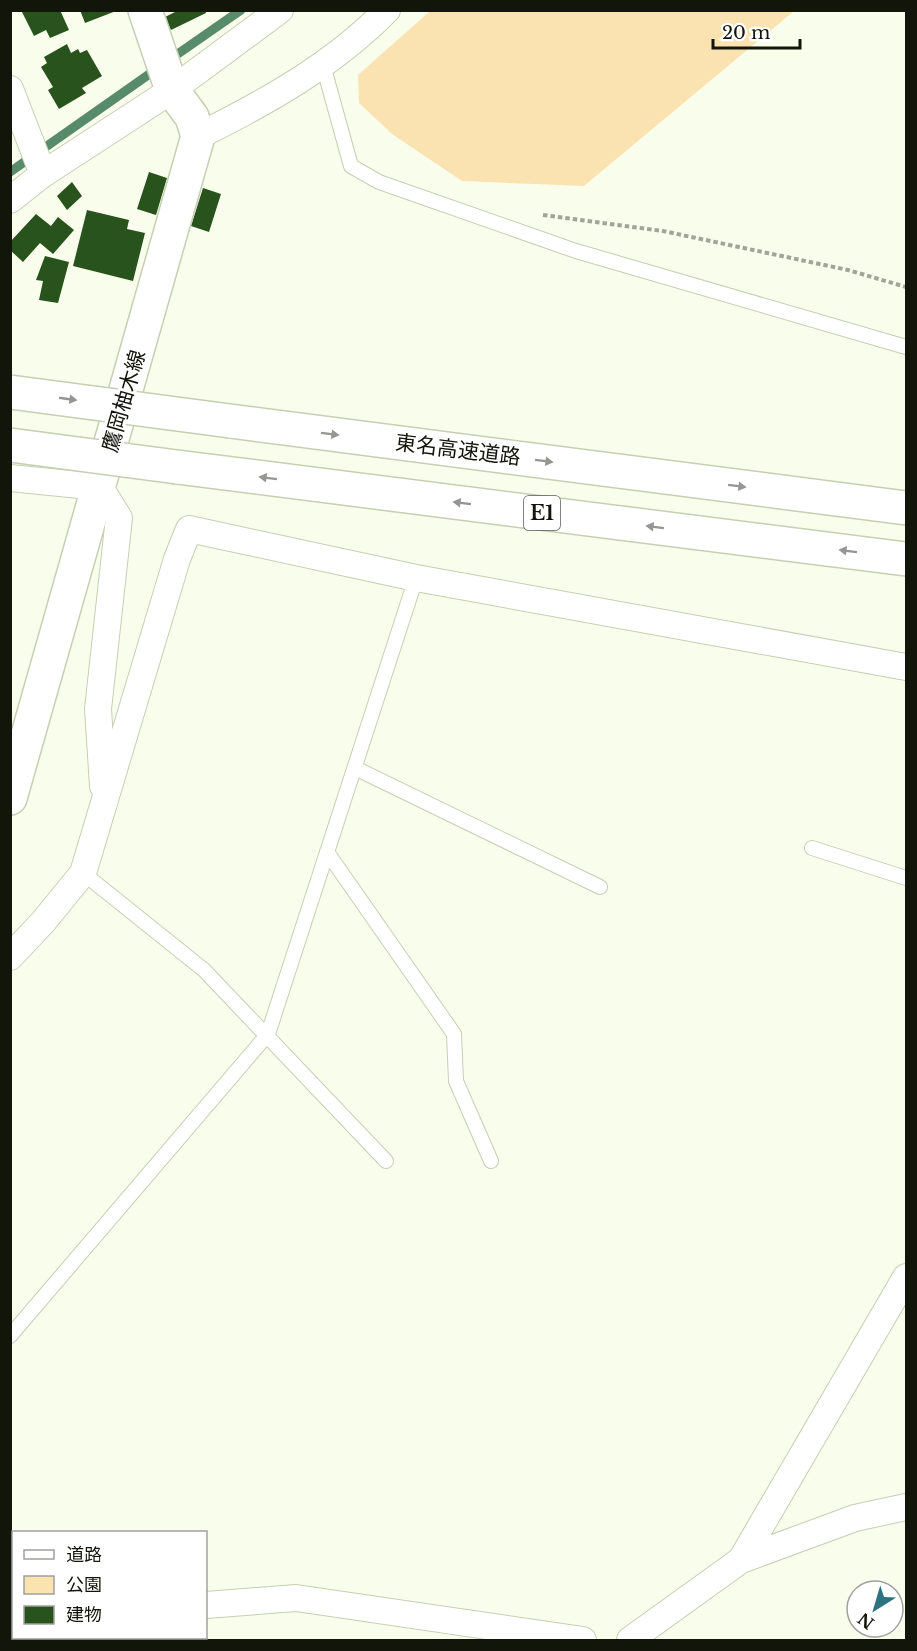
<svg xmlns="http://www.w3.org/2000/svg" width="917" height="1651" viewBox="0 0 917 1651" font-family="'Libre Baskerville','Noto Sans JP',serif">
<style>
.green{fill:#fbe3b1}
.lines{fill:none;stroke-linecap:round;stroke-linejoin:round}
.stream{stroke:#578b6a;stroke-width:9}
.building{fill:#28531c}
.lane-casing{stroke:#c6cfb2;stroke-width:16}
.street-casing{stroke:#c6cfb2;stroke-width:28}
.secondary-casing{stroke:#c6cfb2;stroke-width:36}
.highway-casing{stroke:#c6cfb2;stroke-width:36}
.path{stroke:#a1a596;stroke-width:4;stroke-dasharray:4.5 3;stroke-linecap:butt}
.lane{stroke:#fff;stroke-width:14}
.street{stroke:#fff;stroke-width:26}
.secondary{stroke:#fff;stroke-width:33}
.highway{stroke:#fff;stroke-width:33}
.highway-bridge-casing{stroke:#c6cfb2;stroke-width:36;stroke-linecap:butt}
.highway-bridge{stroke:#fff;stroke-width:33}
.oneway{fill:#949691}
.labels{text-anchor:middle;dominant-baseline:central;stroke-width:6;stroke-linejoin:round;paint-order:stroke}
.shield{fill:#fff;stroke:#595b54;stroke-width:1.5}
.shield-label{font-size:20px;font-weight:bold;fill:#12150a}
.street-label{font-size:21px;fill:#12150a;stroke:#fff}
</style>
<rect width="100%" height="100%" fill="#f9feec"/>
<!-- green -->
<path class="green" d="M430,11V10L794,11L584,186L462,181L392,134L359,103L358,75Z"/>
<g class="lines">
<!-- stream -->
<path class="stream" d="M169,60L241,10
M10,172L158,68"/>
</g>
<!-- building -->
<path class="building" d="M21,10H60L69,30L50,38L46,30L34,36Z
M80,10H115L116,11L85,23Z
M179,10H205L206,13L171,30L165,17Z
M67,44L71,53L78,49L80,53L87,50L102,76L82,88L86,93L59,109L48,90L53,87L41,67L47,63L44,57Z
M149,172L167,178L156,215L137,209Z
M72,182L82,196L67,210L57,196Z
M203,188L221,194L209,232L191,226Z
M87,210L129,220L127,229L145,233L133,281L73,266Z
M36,214L51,226L58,217L74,230L53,254L40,243L23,262L10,250V242Z
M45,256L69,262L58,303L39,300L43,281L36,280Z"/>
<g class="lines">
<!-- lane casing -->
<g class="lane-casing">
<path id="lane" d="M323,65L351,166L379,182L576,251L906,347
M355,768L600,887
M812,848L906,878
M327,852L454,1034L456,1081L491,1161
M83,873L204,970L386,1161
M10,1336L268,1034L416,578"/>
</g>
<!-- street casing -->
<g class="street-casing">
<path id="street" d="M10,89L43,174
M198,136C267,102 333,65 387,10
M10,200L43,174L172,90L280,10
M10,478L100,487L119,518L98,709L103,786
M10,957L43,922L83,873L177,559L189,529L416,578L906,667
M741,1560L906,1277
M206,1605L296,1598L583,1640
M79,1640L83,1638
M630,1640L741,1560L855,1518L906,1507"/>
</g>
<!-- secondary casing -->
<g class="secondary-casing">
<path id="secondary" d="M10,798L198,136L192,117L172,90L145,10"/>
</g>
<!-- highway casing -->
<g class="highway-casing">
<path id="highway" d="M230,421L906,508
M177,467L906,559"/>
</g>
<!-- path -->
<path class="path" d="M543,215L663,231L848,270L906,287"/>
<!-- lane -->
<use href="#lane" class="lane"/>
<!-- street -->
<use href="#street" class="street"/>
<!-- secondary -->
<use href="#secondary" class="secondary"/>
<!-- highway -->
<use href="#highway" class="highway"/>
<!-- highway-bridge casing -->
<g class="highway-bridge-casing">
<path id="highway-bridge" d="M10,392L230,421
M10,445L177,467"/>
</g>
<!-- highway-bridge -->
<use href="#highway-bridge" class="highway-bridge"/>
</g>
<!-- one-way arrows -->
<defs><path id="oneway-solid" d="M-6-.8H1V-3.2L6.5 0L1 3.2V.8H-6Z" transform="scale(1.5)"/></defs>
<g class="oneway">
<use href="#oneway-solid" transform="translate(68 399) rotate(8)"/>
<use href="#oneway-solid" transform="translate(330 434) rotate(7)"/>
<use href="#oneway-solid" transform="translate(544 461) rotate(7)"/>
<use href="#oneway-solid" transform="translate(268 478) rotate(-173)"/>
<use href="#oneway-solid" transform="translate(737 486) rotate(7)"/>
<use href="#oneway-solid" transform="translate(462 503) rotate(-173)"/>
<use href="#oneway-solid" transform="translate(655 527) rotate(-173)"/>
<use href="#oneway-solid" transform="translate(848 551) rotate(-173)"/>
</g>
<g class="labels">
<!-- shield labels -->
<rect class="shield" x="524" y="496" width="36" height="34" rx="4.5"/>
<g class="shield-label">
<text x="542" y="513">E1</text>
</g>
<!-- street labels -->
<g class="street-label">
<text transform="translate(124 401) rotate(-74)">鷹岡柚木線</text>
<text transform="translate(458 450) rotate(7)">東名高速道路</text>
</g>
</g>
<!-- border -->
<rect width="917" height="1651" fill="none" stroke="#12150a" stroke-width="24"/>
<!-- legend -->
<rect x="12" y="1531" width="195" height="108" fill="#ffffff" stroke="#a0a19d" stroke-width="1.5"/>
<rect x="24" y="1550" width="30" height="9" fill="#ffffff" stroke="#a0a19d" stroke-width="1.5"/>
<text x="66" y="1561" font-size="18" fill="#12150a">道路</text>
<rect x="24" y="1576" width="30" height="18" fill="#fbe3b1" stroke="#a0a19d" stroke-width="1.5"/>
<text x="66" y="1591" font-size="18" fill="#12150a">公園</text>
<rect x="24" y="1606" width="30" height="18" fill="#28531c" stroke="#a0a19d" stroke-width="1.5"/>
<text x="66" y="1621" font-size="18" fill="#12150a">建物</text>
<!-- north arrow -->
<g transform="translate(875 1609) rotate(217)"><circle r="28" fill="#ffffff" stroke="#a0a19d" stroke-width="1.5"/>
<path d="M0-4.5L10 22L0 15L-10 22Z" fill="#2c737f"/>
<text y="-9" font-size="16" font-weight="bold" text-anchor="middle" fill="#12150a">N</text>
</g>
<!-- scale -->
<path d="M713 39v9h87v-9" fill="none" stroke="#12150a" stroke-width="3"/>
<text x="722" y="39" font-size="18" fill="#12150a" stroke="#ffffff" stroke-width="4.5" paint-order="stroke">20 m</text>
</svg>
